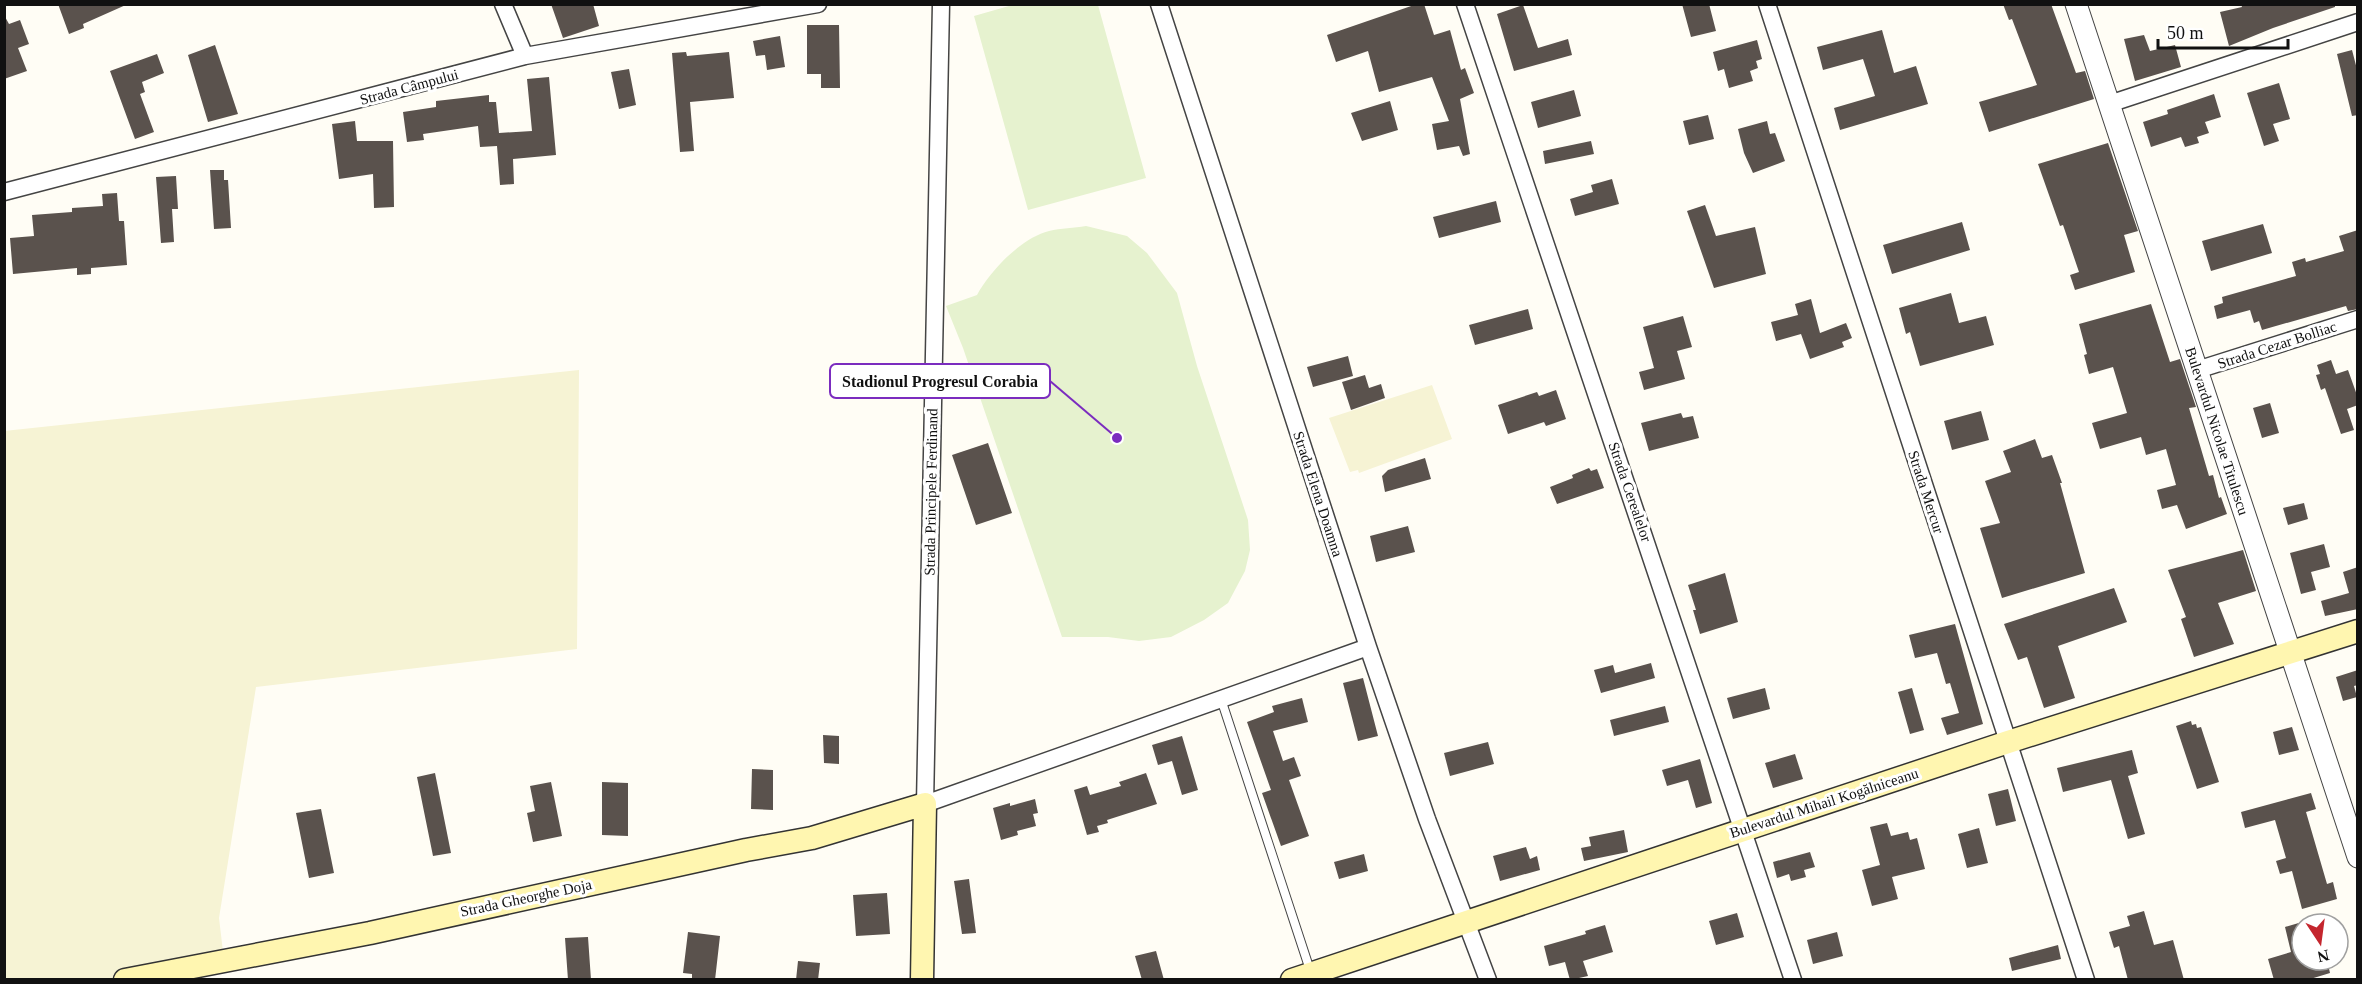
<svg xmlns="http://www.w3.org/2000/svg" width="2362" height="984" viewBox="0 0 2362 984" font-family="'Times New Roman',serif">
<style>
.farmland{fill:#f6f3d4}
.pitch{fill:#e6f2cf}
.building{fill:#5a524d}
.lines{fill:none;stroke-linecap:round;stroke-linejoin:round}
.service-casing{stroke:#444;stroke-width:10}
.minor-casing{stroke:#444;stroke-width:19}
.tertiary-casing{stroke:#444;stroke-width:23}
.secondary-casing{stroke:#333;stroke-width:25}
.service{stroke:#fff;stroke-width:8}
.minor{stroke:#fff;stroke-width:16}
.tertiary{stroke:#fff;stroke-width:21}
.secondary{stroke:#fff6b0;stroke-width:22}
.labels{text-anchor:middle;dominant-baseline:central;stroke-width:6;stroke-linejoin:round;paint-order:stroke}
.street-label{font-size:15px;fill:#111;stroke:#fff}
.leader{fill:none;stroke:#7b2cbf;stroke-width:2}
.callout-dot{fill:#7b2cbf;stroke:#fff;stroke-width:2}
.callout{fill:#fff;stroke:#7b2cbf;stroke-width:2}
.callout-label{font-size:16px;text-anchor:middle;font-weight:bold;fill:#111}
</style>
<rect width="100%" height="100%" fill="#fffdf5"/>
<!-- farmland -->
<path class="farmland" d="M579,370L577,649L256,687L219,918L224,960L125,979H5L4,431Z
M1432,385L1452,439L1359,473L1358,470L1350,472L1329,418Z"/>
<!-- pitch -->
<path class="pitch" d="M1016,4L1098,5L1146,178L1028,210L974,16Z
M1086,226L1127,236L1147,253L1177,293L1197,366L1248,520L1250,550L1245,571L1228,603L1204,620L1171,637L1139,641L1108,637H1062L963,348L946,306L977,295C990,271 1021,238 1049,231C1061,228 1074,228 1086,226Z"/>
<!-- building -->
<path class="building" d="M58,4H128L83,24L84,28L69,34Z
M551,4H593L599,26L563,38Z
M1417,4H1424L1434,35L1450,30L1461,70L1465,68L1474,93L1460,99L1470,154L1463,156L1459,146L1437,150L1432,124L1449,121L1432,77L1379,92L1368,51L1336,62L1327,35Z
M1682,4H1709L1716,31L1691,37Z
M2003,4H2051L2076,73L2085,71L2094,99L1989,132L1979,102L2037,85L2012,19L2009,20Z
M2241,4H2335V7L2273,28L2229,46L2220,12L2242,7Z
M1523,5L1538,48L1568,39L1572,55L1514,71L1497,14Z
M4,15L9,24L20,20L29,44L18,48L27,71L4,79Z
M807,25H839L840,88H821V74H807Z
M1882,30L1894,73L1916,66L1928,104L1840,130L1834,108L1875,96L1863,59L1823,70L1817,47Z
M2144,35L2150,51L2175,45L2181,67L2135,81L2124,39Z
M780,36L785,67L767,70L765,55L756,56L753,41Z
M1757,40L1762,59L1756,61L1758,68L1750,71L1753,81L1729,88L1724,69L1718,71L1713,52Z
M215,45L238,114L208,122L188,55Z
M2352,50L2358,73V115L2352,116L2337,54Z
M686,52L687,56L729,52L734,98L690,102L694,151L680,152L672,53Z
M157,54L164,73L142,82L145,92L140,94L154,132L135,139L110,71Z
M629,69L636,105L619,109L611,72Z
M549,77L556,155L513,159L514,184L500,185L497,146L480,147L478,126L423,134L424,140L407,142L403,112L436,107V101L489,95V102H496L499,133L532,131L527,79Z
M2279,83L2290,119L2273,124L2279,141L2264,146L2247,93Z
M1574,90L1581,116L1538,128L1531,102Z
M2214,94L2221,117L2205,122L2209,133L2197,137L2199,143L2185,147L2181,137L2151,147L2143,122L2168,114L2167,110Z
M1390,101L1398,130L1362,141L1351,113Z
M1708,115L1714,139L1689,145L1683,121Z
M355,121L357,141H393L394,207L374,208L373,174L339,179L332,124Z
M1767,121L1770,134L1775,133L1785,161L1753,173L1744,153L1738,129Z
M1591,141L1594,154L1545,164L1543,151Z
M2108,143L2138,231L2124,235L2135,272L2075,290L2070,275L2079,272L2063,225L2060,226L2038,164Z
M210,170H224V180H228L231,228L214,229Z
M176,176L178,209H172L174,242L161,243L156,177Z
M1612,179L1619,204L1575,216L1570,199L1593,192L1591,185Z
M117,193L119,221H124L127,265L91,268V274L77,275V268L13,274L10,238L34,236L32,215L72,212V208L103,206L102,194Z
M1496,201L1501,222L1439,238L1433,217Z
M1705,205L1716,236L1755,227L1766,274L1714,288L1687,211Z
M1962,222L1970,250L1892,274L1883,245Z
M2263,224L2272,253L2211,271L2202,241Z
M2358,230V309L2348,311L2346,306L2262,330L2259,321L2254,323L2250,310L2217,319L2214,306L2223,303L2222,297L2296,276L2292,262L2305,258L2306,262L2344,251L2339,236Z
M1951,293L1959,323L1986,316L1994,345L1920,366L1910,332L1906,334L1899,308Z
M1811,299L1820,333L1846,323L1852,338L1842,342L1844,347L1810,359L1801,334L1776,341L1771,322L1798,315L1795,304Z
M2151,304L2170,362L2180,359L2196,407L2189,408L2209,476L2213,475L2219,498L2221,497L2227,514L2186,529L2177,505L2162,509L2157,490L2176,485L2166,449L2146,455L2141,437L2100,449L2092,423L2127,413L2113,367L2089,374L2084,355L2087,354L2079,324Z
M1528,309L1533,329L1475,345L1469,325Z
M1683,316L1692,347L1677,351L1685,379L1644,390L1639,372L1654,368L1643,327Z
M1348,356L1353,376L1313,387L1307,367Z
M2331,360L2336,374L2348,370L2358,398V405L2347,409L2354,430L2341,434L2325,388L2321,390L2316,375L2320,374L2317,365Z
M1365,375L1369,388L1381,384L1385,398L1351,410L1342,382Z
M1556,390L1566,419L1546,426L1544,422L1508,434L1498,405L1537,392L1539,396Z
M2270,403L2279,433L2262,438L2253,408Z
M1981,411L1989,440L1952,450L1944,421Z
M1681,413L1683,418L1693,416L1699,438L1649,451L1641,423Z
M2035,439L2042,458L2052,455L2062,483H2060L2085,573L2002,598L1980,528L2000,523L1985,481L2011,472L2003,451Z
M988,443L1012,513L976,525L952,455Z
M1425,458L1431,479L1385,492L1382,476L1388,470Z
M1589,468L1591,471L1597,469L1604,488L1557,504L1550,487L1573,478L1572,475Z
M2304,503L2308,519L2288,525L2283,508Z
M1408,526L1415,552L1376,562L1370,536Z
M2324,544L2330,567L2311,572L2316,590L2301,594L2290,553Z
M2243,550L2256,591L2218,603L2234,644L2194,657L2181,619L2186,617L2168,570Z
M2358,567V609L2325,616L2321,601L2349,593L2343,572Z
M1725,573L1738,622L1700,634L1693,610H1696L1688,585Z
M2114,588L2127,622L2058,646L2075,698L2044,708L2027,657L2018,660L2004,624Z
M1955,624L1983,724L1947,735L1941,718L1959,713L1950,683L1946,684L1937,653L1915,658L1909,635Z
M1651,663L1655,678L1601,693L1594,670L1613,665L1615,673Z
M2358,670V685L2354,686L2357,697L2343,701L2336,677Z
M1363,678L1378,736L1358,741L1343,683Z
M1765,688L1770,709L1733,719L1727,698Z
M1912,688L1924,730L1910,734L1898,692Z
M1302,698L1308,722L1273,731L1283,761L1294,757L1301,776L1289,780L1309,836L1281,846L1262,793L1271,790L1247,722L1274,712L1272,706Z
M1665,706L1669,722L1614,736L1610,720Z
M2191,721L2192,725L2196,724L2197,728L2201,727L2219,782L2197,789L2176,726Z
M2292,727L2299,750L2279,755L2273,732Z
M823,735L839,736V764L824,763Z
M1182,736L1198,790L1182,795L1172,761L1158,765L1152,745Z
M1488,742L1494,764L1450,776L1444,753Z
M2132,750L2138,773L2128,776L2145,834L2128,839L2111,780L2063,792L2057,768Z
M1795,754L1803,779L1773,788L1765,763Z
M1700,759L1712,803L1696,808L1688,780L1667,786L1662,770Z
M752,769L773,770V810L751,809Z
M435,773L451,853L433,856L417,777Z
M1146,773L1157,804L1107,820L1108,823L1097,826L1099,832L1087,835L1074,790L1087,786L1090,795L1121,786L1119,782Z
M551,782L562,836L533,842L527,813L535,811L530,786Z
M602,782L628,783V836L602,835Z
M2008,789L2016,821L1996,826L1988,794Z
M2311,793L2316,809L2306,812L2327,884L2333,882L2337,899L2302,909L2292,871L2280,874L2276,861L2286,858L2275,820L2245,828L2241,812Z
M1035,799L1038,813L1033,814L1036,826L1017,831L1018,835L1001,840L993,808L1010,803V806Z
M321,809L334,873L309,878L296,813Z
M1887,823L1891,836L1908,832L1910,840L1917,838L1925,869L1892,877L1898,899L1872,906L1862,870L1880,865L1870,827Z
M1979,828L1988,863L1967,868L1958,834Z
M1624,830L1628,852L1584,861L1581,848L1591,846L1589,837Z
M1526,847L1530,859L1537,856L1540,870L1500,881L1493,856Z
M1810,852L1815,867L1804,870L1806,877L1791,881L1789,874L1777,878L1773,862Z
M1364,854L1368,871L1339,879L1334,862Z
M969,879L976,933L962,934L954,881Z
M887,893L890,934L856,936L853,895Z
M2144,911L2154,945L2173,940L2184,980H2128L2119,946L2114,948L2109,932L2130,926L2127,916Z
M1737,913L1744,937L1716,945L1709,921Z
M2302,922V960H2327L2330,973L2307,980H2274L2268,959L2291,952L2285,927Z
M1605,925L1613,952L1583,961L1588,976L1570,980L1565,962L1549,966L1544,946L1586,934L1585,931Z
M688,932L720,936L715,980H692V974L683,973Z
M1837,932L1843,956L1813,964L1807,940Z
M588,937L591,980H568L565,938Z
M2058,945L2061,959L2012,971L2009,958Z
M1156,951L1164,980H1142L1135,956Z
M798,961L820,963L818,980H796Z"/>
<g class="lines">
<!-- service casing -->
<g class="service-casing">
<path id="service" d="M1221,699L1311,973"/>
</g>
<!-- minor casing -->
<g class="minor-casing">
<path id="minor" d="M503,4L525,56
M941,4L925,804L1368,647
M1159,4L1368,647L1427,819L1488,980
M1465,4L1793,980
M1767,4L2086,980
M2109,104L2358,22
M4,192L525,56L818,4
M2197,370L2358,319"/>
</g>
<!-- tertiary casing -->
<g class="tertiary-casing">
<path id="tertiary" d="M2076,4L2358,857"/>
</g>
<!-- secondary casing -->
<g class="secondary-casing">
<path id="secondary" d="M125,980L370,933L746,850L812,838L925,804L922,980
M1292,980L2008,742L2358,631"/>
</g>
<!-- service -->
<use href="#service" class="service"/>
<!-- minor -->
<use href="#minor" class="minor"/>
<!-- tertiary -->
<use href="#tertiary" class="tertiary"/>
<!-- secondary -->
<use href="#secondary" class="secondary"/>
</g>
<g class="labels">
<!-- street labels -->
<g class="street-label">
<text transform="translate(409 87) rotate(-15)">Strada Câmpului</text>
<text transform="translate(2277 345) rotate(-18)">Strada Cezar Bolliac</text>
<text transform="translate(2217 431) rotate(72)">Bulevardul Nicolae Titulescu</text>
<text transform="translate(931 492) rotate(-89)">Strada Principele Ferdinand</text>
<text transform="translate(1630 492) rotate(71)">Strada Cerealelor</text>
<text transform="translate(1926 492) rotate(72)">Strada Mercur</text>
<text transform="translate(1318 494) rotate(72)">Strada Elena Doamna</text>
<text transform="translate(1824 803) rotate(-18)">Bulevardul Mihail Kogălniceanu</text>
<text transform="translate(526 898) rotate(-12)">Strada Gheorghe Doja</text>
</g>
</g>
<!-- callouts -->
<path class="leader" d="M1117 438L1050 381"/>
<circle class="callout-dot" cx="1117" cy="438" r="6"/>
<rect class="callout" x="830" y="364" width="220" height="34" rx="6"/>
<g class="callout-label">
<text x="940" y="387">Stadionul Progresul Corabia</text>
</g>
<!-- border -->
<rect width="2362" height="984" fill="none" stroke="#111111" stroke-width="12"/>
<!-- north arrow -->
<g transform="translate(2320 942) rotate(167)"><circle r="28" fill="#ffffff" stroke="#a0a0a0" stroke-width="1.5"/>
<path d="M0-4.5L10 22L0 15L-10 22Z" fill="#c4262e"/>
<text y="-9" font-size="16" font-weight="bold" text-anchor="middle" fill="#111111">N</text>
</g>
<!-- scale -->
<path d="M2158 39v9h130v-9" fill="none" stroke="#111111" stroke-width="3"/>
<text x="2167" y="39" font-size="18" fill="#111111" stroke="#ffffff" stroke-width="4.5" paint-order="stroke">50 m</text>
</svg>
